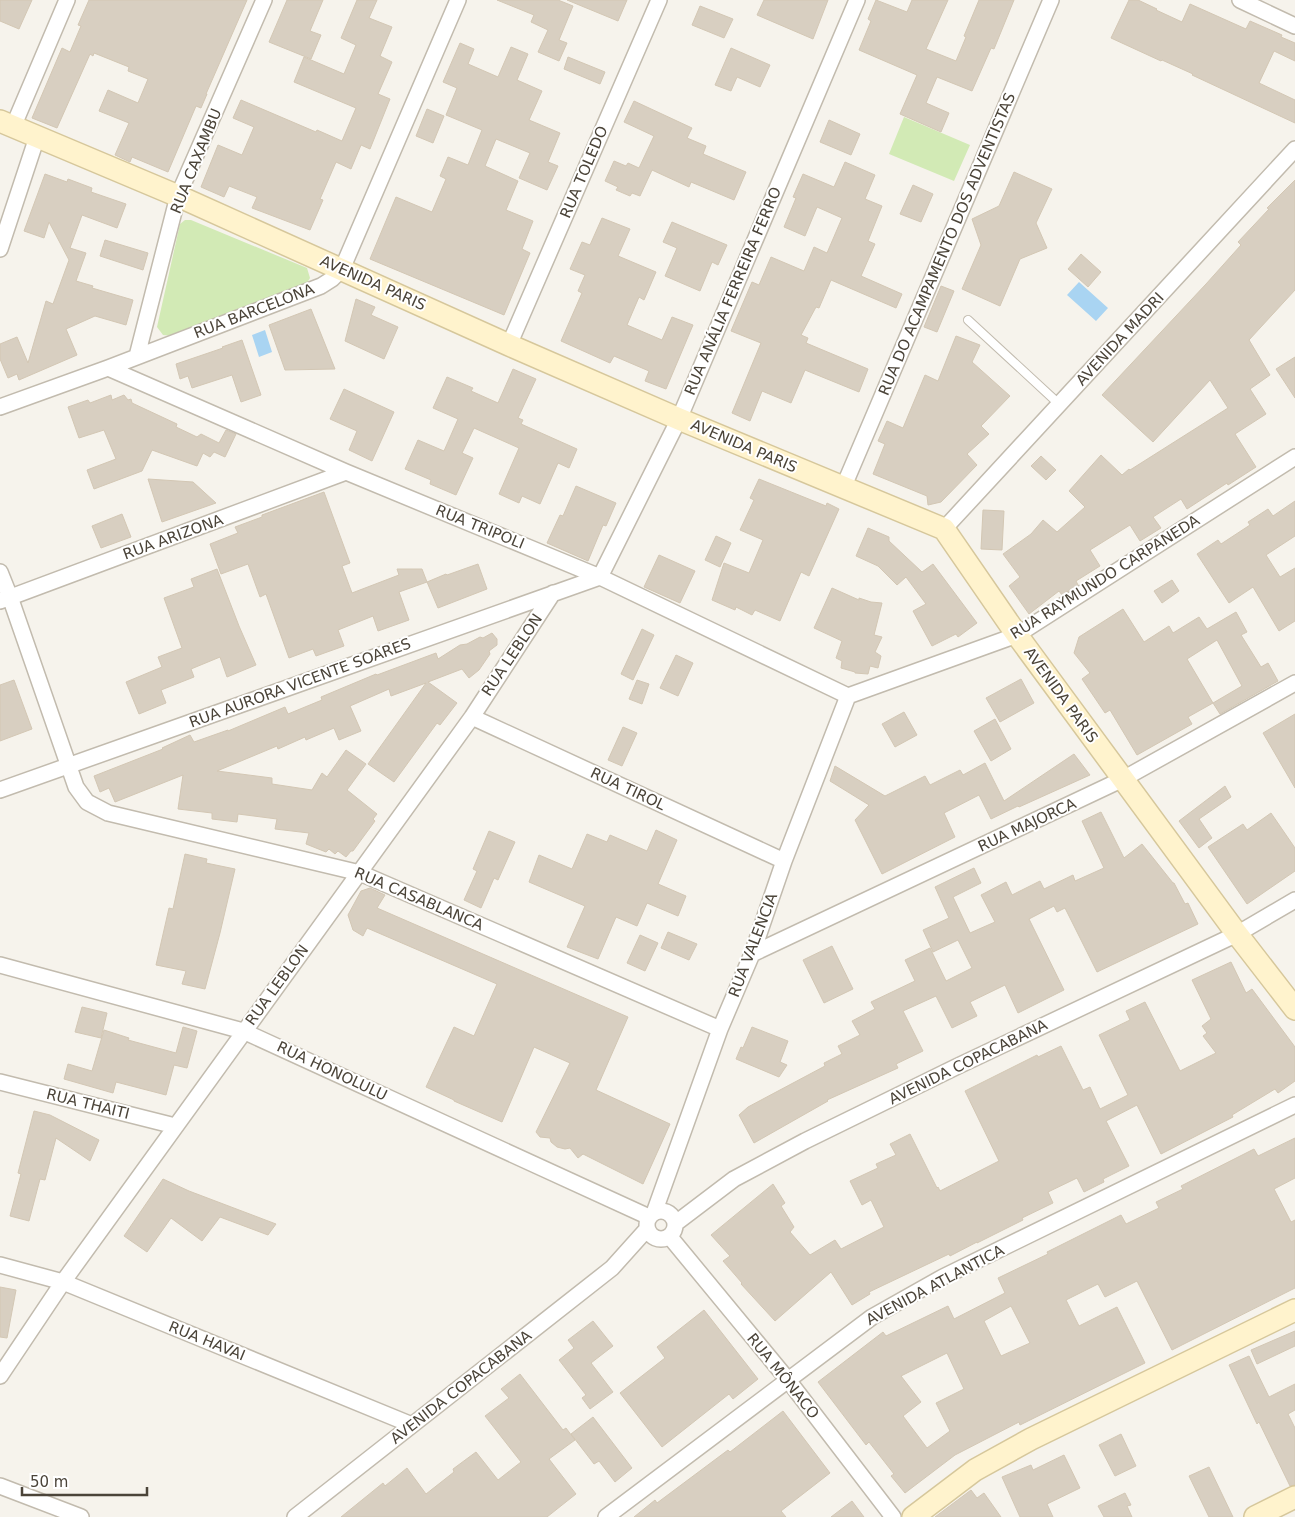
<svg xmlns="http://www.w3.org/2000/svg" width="1295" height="1517" viewBox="0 0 1295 1517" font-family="'DejaVu Sans',sans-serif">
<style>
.green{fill:#d2eab5}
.water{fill:#a9d4f2}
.building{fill:#d8cfc1;stroke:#d3c7b4;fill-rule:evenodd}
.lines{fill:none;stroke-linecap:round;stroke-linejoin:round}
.lane-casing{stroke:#c2bbae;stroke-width:10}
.street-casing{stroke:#c2bbae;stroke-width:18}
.secondary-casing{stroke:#d6c79b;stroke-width:24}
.lane{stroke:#fff;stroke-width:8}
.street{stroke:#fff;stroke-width:15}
.secondary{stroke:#fff3cd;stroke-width:21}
.labels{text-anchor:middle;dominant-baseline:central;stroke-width:4;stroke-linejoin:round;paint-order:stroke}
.street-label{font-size:15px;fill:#4b4439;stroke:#fff}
</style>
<rect width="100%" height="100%" fill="#f6f3ec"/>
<!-- green -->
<path class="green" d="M904,117L970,145L954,181L889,154Z
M185,220H191L307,268L310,278L305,286L173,336L163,335L157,327L180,224Z"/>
<!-- water -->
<path class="water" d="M1079,282L1108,308L1096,321L1067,295Z
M265,330L272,352L259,357L252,335Z"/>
<!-- building -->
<path class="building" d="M0,0H32L19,29L0,21Z
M89,0H247L206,94H207L201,108L196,106L168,172L132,157L130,162L115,155L129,123L99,111L108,90L138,103L148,79L128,71L129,67L94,53L93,56L90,54L57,128L32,118L62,48L70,52L81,26L78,25Z
M287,0H323L310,31L321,35L311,59L269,42Z
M357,0H377L369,18L392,27L380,56L392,62L378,94L390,99L370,149L361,145L351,169L336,162L320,199L323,200L310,230L252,208L257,197L229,186L224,197L201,187L218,145L242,155L254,127L233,118L241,100L316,132L317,130L342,141L356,108L294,82L304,57L344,74L356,45L341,38Z
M497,0H558L573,6L559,40L567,43L559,61L538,52L548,30L531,22L534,15Z
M567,0H627L618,21Z
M764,0H828L813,39L757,15Z
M876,0L907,12L912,0H948L926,49L956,61L966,37L964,36L979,0H1014L994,49L991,48L972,91L937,77L926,103L949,113L941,132L900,114L917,75L859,50L871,21L868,19Z
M1129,0H1138L1157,9L1156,10L1182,22L1190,4L1246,29L1250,21L1282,35L1281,37L1295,43V61L1274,51L1259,83L1295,100V123L1192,75L1193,74L1162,60L1161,61L1111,38Z
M700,6L733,19L724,38L692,25Z
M460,43L474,49L468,64L498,77L511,47L528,54L517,80L542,91L529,120L560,133L548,162L558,166L547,190L519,178L530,153L496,139L485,166L518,181L506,210L533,221L522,249L530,253L504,315L370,259L396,197L432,212L446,179L440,176L448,157L468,165L482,130L446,115L457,88L443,82Z
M731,48L770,65L760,87L737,77L731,91L715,85Z
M568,57L605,72L600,84L564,69Z
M634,101L692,128L687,138L706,146L703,154L746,172L734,200L691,182L689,187L652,170L640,196L632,193L630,196L616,190L618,187L605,181L614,161L626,166L628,163L639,168L654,136L624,122Z
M427,109L444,116L433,143L416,136Z
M829,120L860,134L851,155L820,142Z
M845,162L875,175L865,199L882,206L868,241L875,244L861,276L902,294L896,308L831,280L819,308L816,307L801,335L808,338L806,343L868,369L859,392L805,370L791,403L762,391L750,421L732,413L761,343L731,331L752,282L759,285L771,257L804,271L814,247L827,253L842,218L817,207L805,236L784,227L796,198L793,197L803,174L834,187Z
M1014,172L1052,189L1036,223L1047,248L1020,259L1000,306L962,289L981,245L972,219L999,206Z
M45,174L67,182L68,179L92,188L91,192L126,204L117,228L82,215L70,248L86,253L76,281L93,286L92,288L133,300L126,325L95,316L66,329L77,355L19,380L17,374L8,378L0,359V344L17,337L28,363L46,301L53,304L69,260L49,222L44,238L24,231Z
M1295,180V290L1249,340L1270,375L1250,389L1266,414L1235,434L1256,467L1228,485L1227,483L1187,509L1181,499L1153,517L1161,528L1140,541L1130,525L1090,550L1100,566L1076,581L1078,585L1062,595L1059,591L1029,614L1009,586L1020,577L1003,554L1031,534L1043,520L1057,532L1085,507L1069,491L1101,455L1122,475L1129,469L1130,470L1228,408L1210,380L1153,442L1102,395L1206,284L1241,245L1238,242L1269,209L1267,208Z
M913,185L933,194L921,222L900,214Z
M602,218L630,229L618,256L656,272L644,300L639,297L627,325L662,340L672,317L693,325L666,389L645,381L649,371L614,356L610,363L561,341L582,293L578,291L585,275L570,269L582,242L590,245Z
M672,222L727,245L718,265L712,262L700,291L665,276L677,248L663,242Z
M105,240L148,253L143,270L100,256Z
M1081,254L1101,272L1088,287L1068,269Z
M941,286L954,291L937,332L924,327Z
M356,299L375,307L371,315L398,327L384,359L345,341Z
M311,309L335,369L285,370L269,325Z
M956,336L980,345L972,362L1010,396L981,426L989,434L967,454L977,465L941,502L928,505L927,496L873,474L885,444L878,441L887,421L903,428L925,375L938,381Z
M242,340L261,395L241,402L232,375L192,388L188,376L180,379L176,364L223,348L222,347Z
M1295,357V398L1276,369Z
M513,369L536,379L518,418L523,420L521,424L577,449L569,468L558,463L540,504L522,496L519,503L499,494L519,448L474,428L462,453L473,458L456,495L430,484L431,480L405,469L418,440L444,451L458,419L433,408L447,377L473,388L471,391L498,403Z
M344,389L394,412L372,461L349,450L357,431L330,419Z
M111,395L112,400L124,395L128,400L131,399L132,403L177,424L176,427L197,437L201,434L219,443L226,430L236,434L225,457L214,452L210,457L203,453L197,466L152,450L142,471L94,489L87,470L116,459L104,430L79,438L68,407L88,400L90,403Z
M1041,456L1056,470L1046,480L1031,466Z
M148,479L193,482L216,503L162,522Z
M759,479L826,506L827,503L839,509L809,576L801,572L780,621L755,610L752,615L736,607L735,610L712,600L724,563L749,573L763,540L740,530L754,500L750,498Z
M576,486L616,503L606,526L603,525L588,561L547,543L560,515L563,516Z
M324,492L350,563L342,566L352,593L399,575L397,569H422L427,582L399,592L409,620L378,631L373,616L338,630L344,646L316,656L313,649L289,658L266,594L260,597L248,564L221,574L210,544L238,533L235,527L262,517V515Z
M1295,501V536L1266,555L1280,577L1295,568V621L1279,631L1253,587L1229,603L1197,554L1218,540L1221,544L1250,525L1248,522L1268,509L1273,516Z
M983,510L1004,511L1002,550L981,549Z
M122,514L131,537L101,548L92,526Z
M868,528L889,537V541L922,572L933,564L977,623L958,637L956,634L932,646L913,611L926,604L906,577L897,585L878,566L856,556Z
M716,536L731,543L720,567L705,560Z
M659,555L695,571L680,603L644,587Z
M478,564L487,589L438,608L427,582L446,574L447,575Z
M217,569L239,626L256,665L227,677L220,657L191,669L194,677L161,690L166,703L139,714L126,682L162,667L158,657L182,648L164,598L194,587L191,579Z
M1172,580L1179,591L1162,603L1154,591Z
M832,588L859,600V598L871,602L882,603L874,635L882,637L875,652L881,656L878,668L870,666L868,674L855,673V672L841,668L842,661L836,658L842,641L814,628Z
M1123,609L1144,642L1169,626L1173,633L1199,617L1207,629L1236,612L1247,632L1241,635L1261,667L1268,663L1278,681L1220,714L1213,703L1188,717L1192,724L1137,755L1110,710L1105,713L1082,679L1090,673L1074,653L1079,637ZM1217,640L1242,686L1213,703L1187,659Z
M642,629L654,635L633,680L621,674Z
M492,633L497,639V645L489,651L490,654L479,670L469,678L462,669L428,682L457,703L440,725L437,723L394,782L368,764L426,683L391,696L389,689L350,706L361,731L339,740L334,728L306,740L305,737L278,749L277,746L217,771L272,778V784L312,790L322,773L327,777L346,750L366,764L347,790L377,814L373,819L375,821L353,851H351L346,857L338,851L335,854L329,849L326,852L306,844L309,833L275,829L277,819L238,814L237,822L212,819V813L178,809L183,775L115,802L109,788L100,792L94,776L163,749L162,748L190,735L194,742L228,730V731L285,707L288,714L322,700L321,697L376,674L377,675L436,653L438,659L460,645L467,644L480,637L483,638Z
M676,655L693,663L678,696L660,688Z
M1021,679L1034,703L1000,722L986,698Z
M14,680L32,729L0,741V685Z
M637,680L649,684L642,704L629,699Z
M904,712L917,735L895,747L882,724Z
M1295,714V788L1263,733Z
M995,719L1011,749L991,761L974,731Z
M623,727L637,733L622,766L608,760Z
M1074,754L1090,775L1019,807L1018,806L991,819L979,795L944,813L955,837L882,874L855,820L869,805L830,781L835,766L885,796L925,776L930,785L960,770L963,775L985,763L1004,801Z
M1225,786L1231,797L1199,819L1212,838L1199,848L1179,821Z
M1101,812L1124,858L1142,844L1173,883H1174L1185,904L1188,903L1198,924L1097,972L1065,908L1057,912L1054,906L1029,919L1064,990L1018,1013L1005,985L970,1002L977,1016L952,1028L936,996L903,1011L923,1051L896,1064L898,1068L827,1100L828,1101L754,1143L739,1115L748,1107L825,1066L824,1063L842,1054L838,1046L860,1035L852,1021L875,1009L871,1002L915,981L905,960L930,948L946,981L972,968L958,940L933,952L923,930L949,918L935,887L974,868L981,883L953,897L970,933L995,922L981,895L1006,882L1012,895L1040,881L1044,889L1073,875L1075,881L1104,868L1082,821Z
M1271,813L1295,848V871L1247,904L1208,847L1243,824L1247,830Z
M656,830L677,840L658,884L686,896L678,916L647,903L637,926L616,917L598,959L567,947L585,906L529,882L539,855L572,869L587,834L607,842L610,835L647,851Z
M489,831L515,842L498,880L494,878L481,908L464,900L477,871L473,869Z
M185,854L207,859L206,863L235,869L220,933L205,989L182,984L186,971L156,965L169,908L173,909Z
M370,888L385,895L377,908L628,1017L596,1090L670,1124L643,1184L583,1154L578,1158L570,1148L565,1149L557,1147L551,1142L550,1138L540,1137L536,1132L570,1063L534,1047L502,1122L454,1101V1100L426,1087L454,1027L474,1036L497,984L367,928L363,936L353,930L348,915L361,891Z
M668,932L697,944L689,960L661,948Z
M640,935L658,943L645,971L627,963Z
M832,946L853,989L824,1003L803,960Z
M1231,962L1246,993L1252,989L1295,1047V1081L1278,1093L1275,1089L1232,1115L1233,1117L1161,1154L1137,1105L1106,1121L1129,1166L1103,1179L1104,1182L1084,1192L1077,1178L1048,1192L1053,1203L1022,1218L1023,1220L977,1243V1242L950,1256L949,1254L869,1292L870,1294L852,1305L831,1272L775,1321L741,1284L742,1283L723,1261L730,1256L711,1235L773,1184L785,1203L781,1206L794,1227L790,1232L810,1255L835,1240L841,1249L884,1227L871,1200L862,1205L850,1181L878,1168L876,1164L896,1155L890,1144L910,1134L937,1188L938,1187L940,1191L999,1161L965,1091L1037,1055L1038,1057L1061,1046L1083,1090L1090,1087L1100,1109L1128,1095L1099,1035L1130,1020L1126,1011L1145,1002L1180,1071L1216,1053L1203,1036L1207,1033L1202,1026L1211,1019L1192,980Z
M82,1007L107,1013L101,1038L75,1032Z
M183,1027L197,1031L187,1068L174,1065L166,1095L116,1082L113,1093L64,1079L68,1064L92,1071L104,1030L129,1038L128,1040L176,1053Z
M752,1027L788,1041L780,1062L787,1065L779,1077L736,1059L741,1047L743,1048Z
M34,1111L50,1115L99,1140L90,1161L56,1138L45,1180L40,1179L29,1221L10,1216L21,1174L18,1173Z
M1295,1138V1178L1274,1189L1291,1222L1295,1220V1288L1172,1350L1137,1281L1105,1297L1098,1284L1066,1300L1079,1326L1117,1307L1145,1363L1020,1425L1019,1422L955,1455L905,1493L891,1476L894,1474L869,1442L866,1445L818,1382L883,1332L886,1336L948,1306L954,1319L1005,1293L998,1278L1048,1254L1047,1252L1121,1215L1126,1224L1159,1208L1156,1202L1183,1189L1181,1186L1254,1149L1258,1156ZM1011,1306L1030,1343L1001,1356L984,1321ZM947,1353L964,1389L936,1403L950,1431L927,1448L903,1416L921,1402L901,1376Z
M163,1179L189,1191L276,1224L268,1235L220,1217L202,1241L171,1218L147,1252L124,1236Z
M0,1287L16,1290L7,1338L0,1337Z
M704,1310L758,1379L733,1399L729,1394L662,1447L620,1393L665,1358L657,1347Z
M593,1321L613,1346L591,1363L613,1392L590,1409L582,1398L586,1395L559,1360L574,1348L568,1340Z
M1295,1331V1346L1257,1364L1251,1350Z
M1249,1356L1269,1397L1295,1384V1410L1288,1414L1295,1428V1485L1290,1486L1259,1422L1257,1424L1229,1365Z
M520,1374L563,1430L566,1428L575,1440L549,1459L576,1494L547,1517H341L383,1483L385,1486L407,1468L426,1494L454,1472L453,1469L476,1452L498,1480L521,1462L485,1416L509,1398L501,1389Z
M783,1411L830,1473L781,1511L786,1517H634L655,1500L657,1503L728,1450L730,1452Z
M593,1417L632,1468L615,1482L599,1461L594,1464L571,1434Z
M1121,1434L1136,1466L1115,1476L1099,1445Z
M1064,1455L1080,1488L1047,1504L1053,1517H1020L1002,1477L1031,1465L1033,1470Z
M1209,1467L1233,1517H1209L1189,1476Z
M971,1490L977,1498L984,1493L1001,1517H935Z
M1125,1493L1131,1505L1127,1506L1132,1517H1104L1098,1506Z
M852,1501L864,1517H831Z"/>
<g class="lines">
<!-- lane casing -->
<g class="lane-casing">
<path id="lane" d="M968,320L1059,404"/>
</g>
<!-- street casing -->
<g class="street-casing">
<path id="street" d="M1240,0L1295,26
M13,127L67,0
M0,249L37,137
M509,345L659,0
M137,356L178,196L264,0
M108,368L346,472L600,577L848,696
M0,407L108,368L321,286L332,279L342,269L458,0
M843,488L1051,0
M944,529L1295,149
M0,572L10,597L76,787L87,802L108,813L360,873L720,1029
M0,601L346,472
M848,696L1017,635L1295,457
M472,717L784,861
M0,790L600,577L679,419L857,0
M752,954L1123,779L1295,683
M0,965L243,1031L649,1217
M0,1082L175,1126
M647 1225a14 14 0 1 1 28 0a14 14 0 1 1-28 0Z
M654,1213L720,1029L752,954L784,861L848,696
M676,1223L734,1179L805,1141L958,1066L1237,934L1295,900
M670,1237L788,1380L893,1517
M0,1265L63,1282L412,1425
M0,1376L63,1282L472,717L553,593
M0,1486L81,1517
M295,1517L612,1268L647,1229
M606,1517L872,1317L943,1277L1295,1105"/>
</g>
<!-- secondary casing -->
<g class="secondary-casing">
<path id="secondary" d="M0,121L178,196L509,345L679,419L944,529L1017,635L1237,934L1295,1009
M913,1517L975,1470L1031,1439L1295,1310
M1255,1517L1295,1497"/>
</g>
<!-- lane -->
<use href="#lane" class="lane"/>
<!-- street -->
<use href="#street" class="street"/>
<!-- secondary -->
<use href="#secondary" class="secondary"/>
</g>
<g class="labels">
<!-- street labels -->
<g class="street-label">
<text transform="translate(196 161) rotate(-68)">RUA CAXAMBU</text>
<text transform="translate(584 172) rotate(-67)">RUA TOLEDO</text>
<text transform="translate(947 244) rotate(-67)">RUA DO ACAMPAMENTO DOS ADVENTISTAS</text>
<text transform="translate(373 283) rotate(24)">AVENIDA PARIS</text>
<text transform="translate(733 291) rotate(-67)">RUA ANÁLIA FERREIRA FERRO</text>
<text transform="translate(254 311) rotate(-21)">RUA BARCELONA</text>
<text transform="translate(1120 339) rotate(-47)">AVENIDA MADRI</text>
<text transform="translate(744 446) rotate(23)">AVENIDA PARIS</text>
<text transform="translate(480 527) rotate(22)">RUA TRIPOLI</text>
<text transform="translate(173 537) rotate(-20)">RUA ARIZONA</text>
<text transform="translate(1105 577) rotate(-32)">RUA RAYMUNDO CARPANEDA</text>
<text transform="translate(512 655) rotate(-56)">RUA LEBLON</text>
<text transform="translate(300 683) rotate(-20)">RUA AURORA VICENTE SOARES</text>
<text transform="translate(1061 695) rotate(54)">AVENIDA PARIS</text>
<text transform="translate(628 789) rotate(25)">RUA TIROL</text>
<text transform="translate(1027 825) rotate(-25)">RUA MAJORCA</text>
<text transform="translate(419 899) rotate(23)">RUA CASABLANCA</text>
<text transform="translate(753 945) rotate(-69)">RUA VALENCIA</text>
<text transform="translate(277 985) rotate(-54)">RUA LEBLON</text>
<text transform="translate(968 1062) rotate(-26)">AVENIDA COPACABANA</text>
<text transform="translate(332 1071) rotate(25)">RUA HONOLULU</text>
<text transform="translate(88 1104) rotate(14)">RUA THAITI</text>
<text transform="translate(935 1285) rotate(-28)">AVENIDA ATLANTICA</text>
<text transform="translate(207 1341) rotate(22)">RUA HAVAI</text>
<text transform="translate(783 1376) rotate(51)">RUA MÔNACO</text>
<text transform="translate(461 1387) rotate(-38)">AVENIDA COPACABANA</text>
</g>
</g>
<!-- scale -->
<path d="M22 1487v8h125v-8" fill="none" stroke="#4b4439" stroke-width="2.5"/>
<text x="30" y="1487" font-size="15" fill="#4b4439" stroke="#ffffff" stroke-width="4" paint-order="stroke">50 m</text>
</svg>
